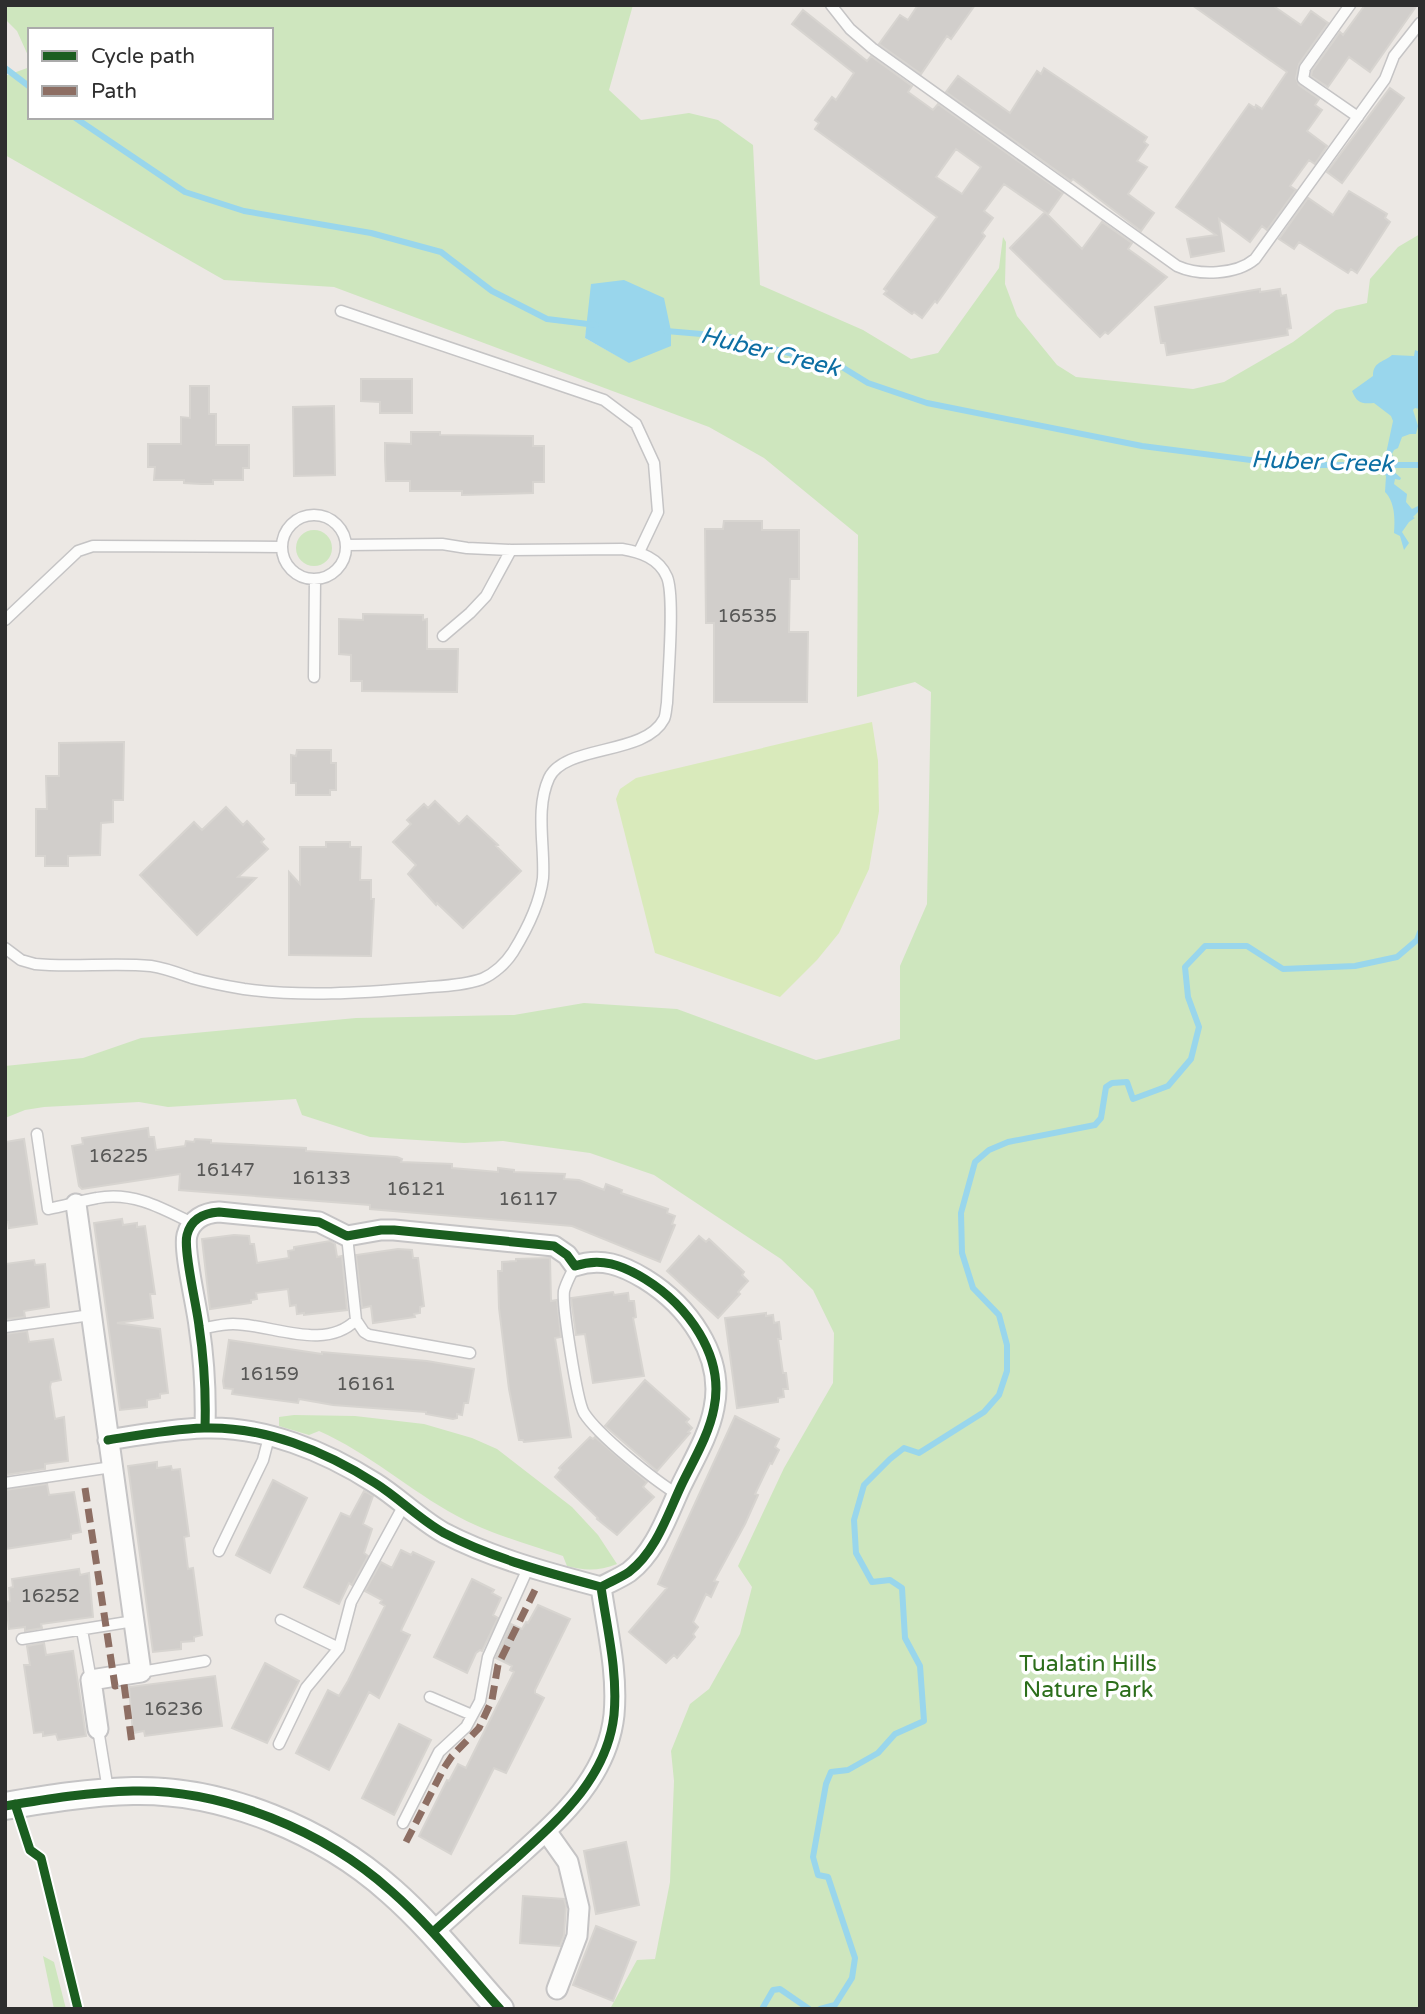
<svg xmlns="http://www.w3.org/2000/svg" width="1425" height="2014" viewBox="0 0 1425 2014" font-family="'Varela Round',sans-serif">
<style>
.green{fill:#cee6be;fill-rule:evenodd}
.pitch{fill:#d9eabb}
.water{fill:#99d6ec}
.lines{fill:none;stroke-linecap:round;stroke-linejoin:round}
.stream{stroke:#99d6ec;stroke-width:6}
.building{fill:#d1cecb;stroke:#d7d4d0;stroke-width:2;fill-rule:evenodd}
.lane-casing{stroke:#c5c4c5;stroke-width:13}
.street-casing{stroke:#c5c4c5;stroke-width:23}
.secondary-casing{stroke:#c5c4c5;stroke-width:30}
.lane{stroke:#fcfcfb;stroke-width:10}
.street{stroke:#fcfcfb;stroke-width:19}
.secondary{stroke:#fcfcfb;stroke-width:26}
.quiet{stroke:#8d6e63;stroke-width:7;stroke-dasharray:14 7;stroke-linecap:butt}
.cycleway-casing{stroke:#fff;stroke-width:13}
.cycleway{stroke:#1b5e20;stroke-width:9}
.labels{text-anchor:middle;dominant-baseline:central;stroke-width:7;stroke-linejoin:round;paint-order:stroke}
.number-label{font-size:19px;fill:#585857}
.park-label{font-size:23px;fill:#2c6e1b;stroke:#fff}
.water-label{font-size:24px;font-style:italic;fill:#0d6fa3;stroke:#fff}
</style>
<rect width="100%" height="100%" fill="#ece8e4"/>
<!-- green -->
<path class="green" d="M5,5H633L609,90L641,120L689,113L718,120L753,145L760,285L863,330L911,359L938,353L999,268L1003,237L1006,242L1005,284L1017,316L1057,365L1076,377L1193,389L1224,382L1293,342L1336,310L1367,303L1370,279L1398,247L1420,234V2009H610L637,1960L655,1959L670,1882L674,1781L671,1751L690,1704L709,1689L740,1634L752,1587L738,1566L784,1468L833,1383L834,1333L813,1290L781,1259L654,1175L590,1153L503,1141L464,1143L370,1137L302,1115L296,1099L168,1107L139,1102L44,1107L25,1110L5,1118V1066L83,1058L141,1038L356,1018L514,1015L584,1003L677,1009L816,1060L900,1039V966L927,904L931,692L915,682L857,697L858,535L764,458L709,427L334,287L224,280L5,155V76L30,67V117H271V30H30V60L17,31L5,19ZM587,325L630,363L585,338Z
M296 548a18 18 0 1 1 36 0a18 18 0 1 1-36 0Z
M294,1415L355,1416L424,1424L472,1438L497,1449L572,1507L598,1535L617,1564C599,1571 585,1571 567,1566L563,1556C528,1544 490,1534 457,1516C409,1490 369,1453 319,1431L309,1435L279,1426V1417Z
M43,1956L54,1962L66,2009H54Z"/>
<!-- pitch -->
<path class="pitch" d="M872,722L878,761L879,811L869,869L839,933L817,960L780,997L655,953L616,799L620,789L636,778Z"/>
<!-- water -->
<path class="water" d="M624,280L664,298L671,331V346L629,363L585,338L591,284Z
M1415,350L1420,352V409L1415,408L1413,410L1418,426L1416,434H1410L1402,437L1398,448L1394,450L1392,454L1396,464L1391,469L1401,478L1400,480L1395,479L1394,484L1407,494L1406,502L1412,509L1420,505V510L1413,517L1415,518L1409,522L1402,532L1409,543L1404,550L1400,536L1394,533C1395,519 1395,502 1385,492L1386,476L1380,468L1384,463L1393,421L1391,416L1374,403C1361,404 1357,403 1352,391L1373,376C1373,362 1382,363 1392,355L1414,356Z"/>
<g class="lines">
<!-- stream -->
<path class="stream" d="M5,68L30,87
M74,117L185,192L244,211L371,233L441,252L492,291L547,319L596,325
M666,331L725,336L842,367L868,383L927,403L1142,446L1290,465H1420
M762,2009L773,1990L780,1989L809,2009
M820,2009L835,2005L852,1978L855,1958L828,1877L818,1875L813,1857L826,1784L831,1772L848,1770L878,1753L895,1734L924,1721L920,1666L905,1638L902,1588L890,1580L872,1582L856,1553L854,1520L864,1485L890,1459L904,1448L919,1453L984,1412L999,1395L1007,1371V1345L999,1315L973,1288L962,1253L961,1213L975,1162L989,1150L1008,1142L1095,1125L1101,1118L1106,1087L1112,1083L1127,1082L1133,1099L1168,1086L1191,1059L1199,1027L1188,997L1185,967L1205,946H1247L1283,969L1355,966L1397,957L1417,940L1420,932"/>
</g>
<!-- building -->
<path class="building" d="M918,5H975L951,39L947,36L921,74L879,44L900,15L908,20Z
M1192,5H1272L1301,25L1311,11L1328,23L1299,64L1296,78L1299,85L1319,99L1315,105L1322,110L1307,131L1327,146L1315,164L1309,160L1290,186L1296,190L1267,230L1262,226L1250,242L1219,219L1224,251L1191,257L1187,239L1216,235L1176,207L1249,104L1255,108L1256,105L1262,109L1287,72Z
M1365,5H1417L1370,72L1349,57L1328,87L1311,76L1312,71L1340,32L1343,35Z
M803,10L867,61L871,56L912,86L908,92L933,110L938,104L1063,193L1048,214L1004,184L984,211L993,218L982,233L985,236L937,303L935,301L922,318L914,312L912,314L884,294L887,291L884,289L937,217L815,129L819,123L815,120L832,97L836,100L854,73L792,24ZM956,149L981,167L962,194L936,177Z
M1044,68L1147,137L1144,142L1148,145L1137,161L1147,167L1128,194L1154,213L1141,231L1073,179L1071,181L946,92L958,76L1010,113L1037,71L1041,74Z
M1390,88L1404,98L1342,183L1327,172Z
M1349,191L1387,214L1385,218L1390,222L1357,273L1351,269L1348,273L1299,242L1294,249L1279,239L1308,198L1333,215Z
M1045,212L1082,249L1102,222L1132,243L1128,249L1167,277L1108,334L1105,332L1100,337L1010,248Z
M1260,289V292L1280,289L1281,296L1286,295L1291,328L1287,329L1288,335L1167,355L1165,343H1161L1155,307Z
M361,379H412V413H380V402L361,401Z
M190,386H209V414H216V445H249V468H243V480H213V484H201L184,483V480H154L155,467H148V444H181V417L190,418Z
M334,406L335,475L294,476L293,407Z
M411,432H440V435L533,436V446H544V482H533V493L462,495V491H410V481H386L385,459V443L411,444Z
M724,521H762V530H799V579H790L789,632H808L807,702H714V623H706L705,529H723Z
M363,614L423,615V620L427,619V649H458L457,692L362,691V681H351V655L339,654V619L363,620Z
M124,742L123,800H113V822L101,823L100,855L68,856V866H45V856H36V809H47L46,776H59V743Z
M297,750H331V763H336V790H330V795H296V783H291V755L296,756Z
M435,801L459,824L467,816L498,845L496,846L521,871L463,928L437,903L436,905L408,874L416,865L393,842L411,824L407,820L424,804L428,808Z
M226,807L243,825L247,821L264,839L261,842L268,849L238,877L256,878L197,935L140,875L194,822L202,830Z
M326,842H350V847H361L360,880H371V899H374L371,956L289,955V872L300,884V847H326Z
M148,1128L149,1137H154L156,1150L185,1146L186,1141L194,1142L195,1139L211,1140V1143L306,1148V1151L397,1157L402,1159L401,1162L452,1164V1168L498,1172V1168L514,1170V1172L565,1174L564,1179L579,1180L604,1190L606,1184L622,1190L621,1193L668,1209L667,1213L675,1216L672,1224L675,1225L660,1262L572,1226L370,1209V1205L179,1190L180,1174L82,1189L79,1186L72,1146L83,1144L82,1138Z
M24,1139L37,1224L9,1228L8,1222H5V1142Z
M122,1219L123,1225L137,1223V1227L145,1226L155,1294H150L153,1318L117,1323L160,1329L168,1393L160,1394V1398L147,1400V1407L120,1410L94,1223Z
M234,1235L249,1236L250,1244H254L257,1263L289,1258L288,1251L294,1250V1247L330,1241L335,1244L337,1257L342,1256L347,1310L304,1315V1313L297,1314L296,1305L290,1306L288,1289L256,1293L257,1299L251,1300V1303L210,1309L202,1239Z
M699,1236L706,1242L709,1239L744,1272L742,1275L748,1281L738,1292L740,1294L718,1318L667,1271Z
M398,1249L412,1250L413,1258H418L424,1306L420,1307V1313L414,1314L415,1317L373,1323L371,1306L362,1308L356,1255Z
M550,1258L551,1301L557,1300L561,1337L555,1338L571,1437L524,1442L523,1440H519L509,1389L499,1308L498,1271H502V1262L516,1261V1259Z
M34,1260L35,1265L45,1264L49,1307L24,1311L25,1317L5,1319V1264Z
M613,1292L614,1295L628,1293L629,1301H634L636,1317L633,1318L644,1376L593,1383L585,1334L576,1335L571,1298Z
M766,1313V1316L773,1315L774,1323L779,1322L781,1339H778L783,1373H786L788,1389H783L784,1397L778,1398V1402L737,1408L725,1318Z
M27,1331L29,1342L53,1339L61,1380L51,1382L50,1387L55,1419L64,1417L68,1461L45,1464V1469L5,1475V1334Z
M229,1340L322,1354V1352L427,1361L474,1369L468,1403H464L462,1415L457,1414V1418L453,1419L426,1414V1412L333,1405L299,1399L298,1403L232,1394L233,1389L224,1388L223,1381Z
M645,1380L689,1419L686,1422L692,1428L688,1432L690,1433L657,1471L605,1426Z
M735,1416L779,1439L775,1447L779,1450L772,1464L770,1463L755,1494L758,1495L745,1524L714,1581L718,1582L711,1597L706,1594L693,1622L698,1627L693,1634L695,1637L677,1658L674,1655L666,1663L629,1632L667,1588L658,1584Z
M590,1437L593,1439L595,1437L647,1482L643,1487L654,1497L617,1535L597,1519L598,1518L555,1477L561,1470L559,1468Z
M157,1462V1468L171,1466L172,1470L180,1469L189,1536L184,1537L188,1569L193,1568L202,1635L194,1637V1641L181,1642V1649L153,1652L128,1466Z
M273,1480L307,1498L270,1573L236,1555Z
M47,1484L49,1495L74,1492L81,1532L71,1534V1539L5,1549V1490Z
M364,1491L373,1496L363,1524L372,1529L364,1553L368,1556L352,1585L349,1583L339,1604L304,1587L341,1513L350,1517Z
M401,1550L411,1555L413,1552L434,1562L402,1628L401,1631L410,1635L379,1698L369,1692L329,1770L296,1753L328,1690L339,1696L348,1681L385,1606L380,1603L382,1600L365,1591L381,1562L392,1568Z
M79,1569L80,1575L89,1573L93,1617L41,1624L42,1628L25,1631V1627L9,1629L6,1602L10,1601L9,1588L13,1587L12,1579Z
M472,1579L494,1590L492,1593L501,1598L493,1615L498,1618L482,1651L480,1650L476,1653L467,1673L434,1657Z
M538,1605L570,1619L535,1690V1693L544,1698L506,1773L494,1768L451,1854L419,1836L447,1780L449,1781L458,1764L466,1768L514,1672L510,1670L512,1666L496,1658L511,1624L522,1629L526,1622L528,1623Z
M44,1643L46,1655L73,1651L86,1736L58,1740L56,1734L43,1736V1732L34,1733L24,1665H30L27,1646Z
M265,1663L299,1681L267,1743L232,1728Z
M215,1676L222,1726L145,1736L144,1731L133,1733L129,1687Z
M399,1724L431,1740L394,1815L362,1798Z
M626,1842L639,1905L596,1914L584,1851Z
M523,1896L564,1899L566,1906L564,1935L560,1946L520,1943Z
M596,1926L636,1942L613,2001L573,1985Z"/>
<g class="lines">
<!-- lane casing -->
<g class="lane-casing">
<path id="lane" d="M831,5L850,29L872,48L1177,266C1199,276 1236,275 1255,259L1385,79L1394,56L1420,23
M1350,5L1305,68L1303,79L1358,117
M341,311L604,400L636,424L654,463L658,512L639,552
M282 547a32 32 0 1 1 64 0a32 32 0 1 1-64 0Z
M5,620L78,551L93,546L282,547
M443,636L470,613L486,596L511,550
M314,677L315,579
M5,948L21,960L35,964C73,968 112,962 151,966C165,968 178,973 192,978C209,983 226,986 244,989C301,997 361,993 419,988C439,986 462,986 482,979C494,974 506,963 513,952C526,931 540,903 543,878C545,846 535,809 549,778C565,744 645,756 664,719C666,715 666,708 667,703C668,677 675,596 667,577C659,558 640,552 622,549L511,550L467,548L442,544L346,545
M37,1134L48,1209C64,1206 80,1201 97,1198C132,1191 162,1208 192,1223
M347,1236L356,1320L364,1332L369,1335L470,1353
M575,1266C571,1274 566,1283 564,1291C562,1305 577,1401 584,1413C598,1435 654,1480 677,1494
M5,1327L91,1315
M200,1329C211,1327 222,1324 233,1324C272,1324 324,1352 356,1320
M5,1483L112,1467
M219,1551L263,1460L269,1437
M281,1620L339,1648
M82,1630L91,1680
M22,1639L134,1621
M141,1672L205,1661
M430,1697L472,1715
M98,1729L108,1790
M279,1744L306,1688L339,1648L351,1602L404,1505
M403,1823L439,1752L466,1727L480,1701L488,1657L529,1566"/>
</g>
<!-- street casing -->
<g class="street-casing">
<path id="street" d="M76,1204L141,1672L91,1680L98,1729
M108,1440C139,1435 172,1429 204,1428C264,1426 325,1451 375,1483C399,1498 419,1519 444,1533C492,1558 548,1573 601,1587C610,1582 620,1578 629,1572C656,1551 667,1516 681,1486C693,1461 709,1435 714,1408C725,1355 687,1305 645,1279C622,1265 601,1257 575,1266L567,1255L554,1246L394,1230H381L347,1236L319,1222L219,1212C204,1213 191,1219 187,1235C183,1250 197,1307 199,1326C204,1359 206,1394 205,1428
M546,1831L568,1862L579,1908L577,1936L557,1989
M433,1932C460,1908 486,1884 513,1861C558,1820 607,1779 614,1715C618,1672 607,1629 601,1587"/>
</g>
<!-- secondary casing -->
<g class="secondary-casing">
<path id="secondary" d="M5,1806C47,1799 90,1792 133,1791C224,1789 324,1831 391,1891C431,1926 464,1969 500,2009"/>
</g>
<!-- lane -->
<use href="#lane" class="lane"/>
<!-- street -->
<use href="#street" class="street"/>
<!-- secondary -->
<use href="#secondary" class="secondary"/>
<!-- quiet -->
<path class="quiet" d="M85,1488L115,1686L124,1684L132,1744
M406,1842L444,1768L452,1756L479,1728L492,1700L498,1665L535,1590"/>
<!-- cycleway casing -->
<g class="cycleway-casing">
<path id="cycleway" d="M108,1440C139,1435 172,1429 204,1428C264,1426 325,1451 375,1483C399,1498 419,1519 444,1533C492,1558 548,1573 601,1587C610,1582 620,1578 629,1572C656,1551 667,1516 681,1486C693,1461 709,1435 714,1408C725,1355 687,1305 645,1279C622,1265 601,1257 575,1266L567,1255L554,1246L394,1230H381L347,1236L319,1222L219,1212C204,1213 191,1219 187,1235C183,1250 197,1307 199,1326C204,1359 206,1394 205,1428
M15,1804L30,1850L41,1858L78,2009
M5,1806C47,1799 90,1792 133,1791C224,1789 324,1831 391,1891C431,1926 464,1969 500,2009
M433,1932C460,1908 486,1884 513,1861C558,1820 607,1779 614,1715C618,1672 607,1629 601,1587"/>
</g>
<!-- cycleway -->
<use href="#cycleway" class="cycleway"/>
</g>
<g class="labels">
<!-- number labels -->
<g class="number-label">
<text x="747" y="616">16535</text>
<text x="118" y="1156">16225</text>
<text x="225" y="1170">16147</text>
<text x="321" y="1178">16133</text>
<text x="416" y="1189">16121</text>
<text x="528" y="1199">16117</text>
<text x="269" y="1374">16159</text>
<text x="366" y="1384">16161</text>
<text x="50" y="1596">16252</text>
<text x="173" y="1709">16236</text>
</g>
<!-- park labels -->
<g class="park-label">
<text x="1088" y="1664">Tualatin Hills<tspan x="1088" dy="26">Nature Park</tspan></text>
</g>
<!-- water labels -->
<g class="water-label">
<text transform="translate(770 352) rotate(14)">Huber Creek</text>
<text transform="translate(1322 462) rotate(2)">Huber Creek</text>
</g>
</g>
<!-- border -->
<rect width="1425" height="2014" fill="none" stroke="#2e2e2e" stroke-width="14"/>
<!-- legend -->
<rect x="28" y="28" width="245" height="91" fill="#ffffff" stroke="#ababab" stroke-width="2"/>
<rect x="42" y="51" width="35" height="10" fill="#1b5e20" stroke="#ababab" stroke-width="2"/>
<text x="91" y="63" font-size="21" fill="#2e2e2e">Cycle path</text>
<rect x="42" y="86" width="35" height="10" fill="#8d6e63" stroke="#ababab" stroke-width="2"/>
<text x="91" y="98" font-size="21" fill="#2e2e2e">Path</text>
</svg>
